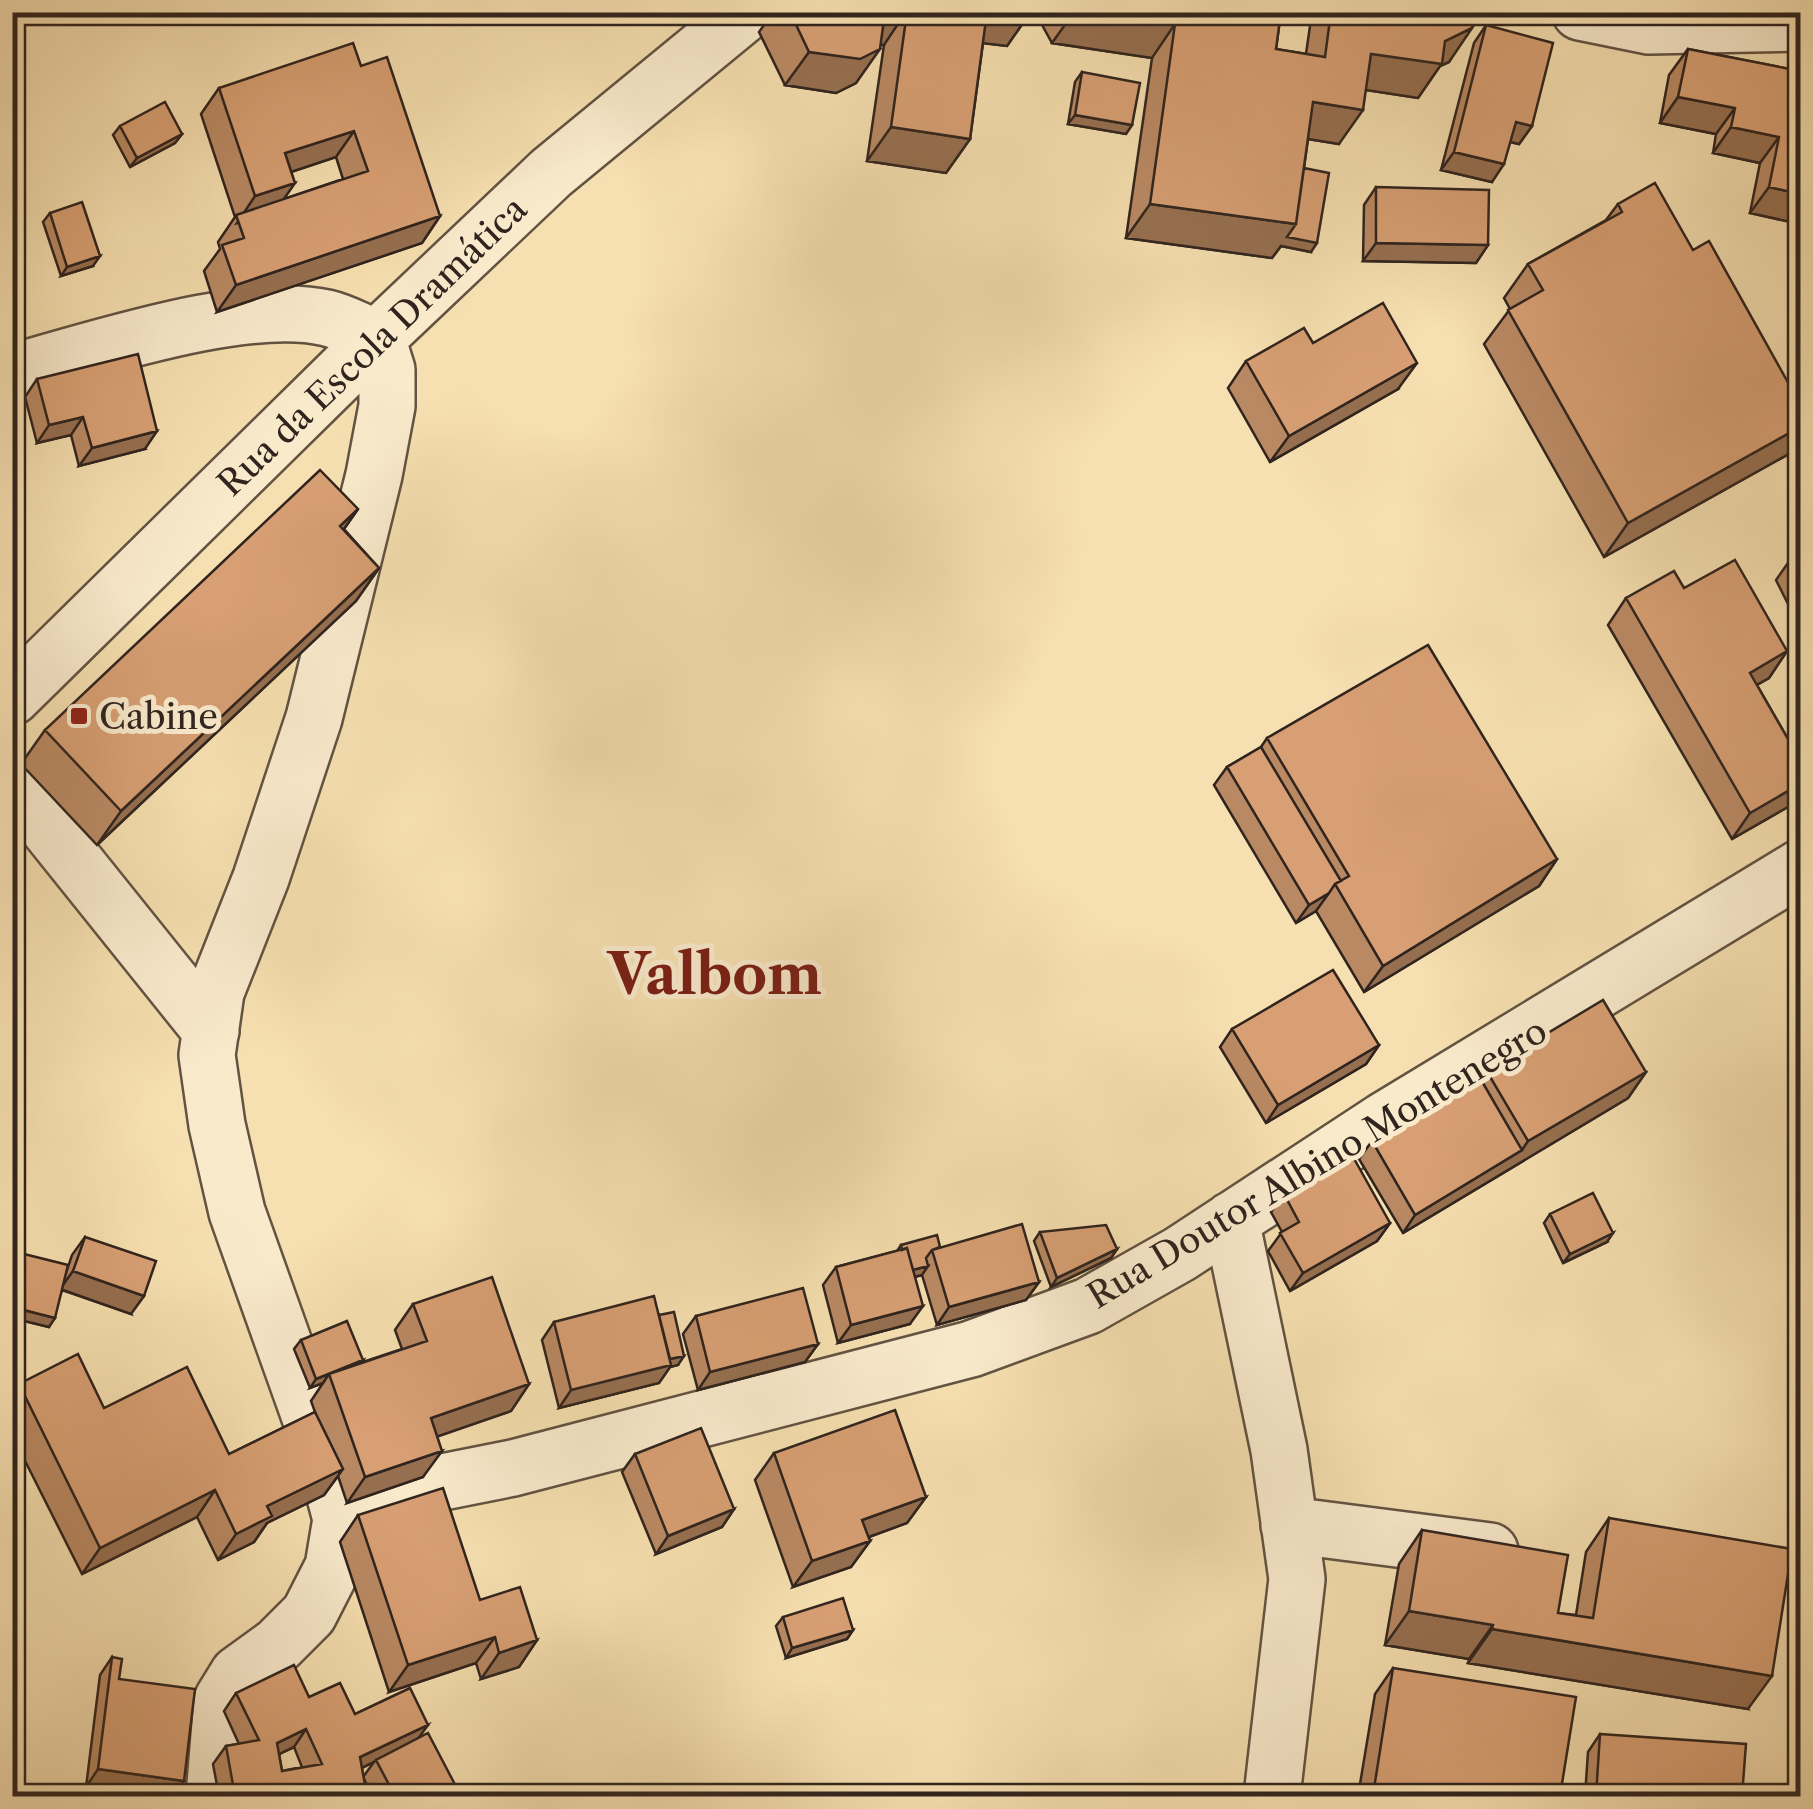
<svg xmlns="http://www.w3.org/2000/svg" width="1813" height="1809" viewBox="0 0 1813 1809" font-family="'Libre Caslon Text',serif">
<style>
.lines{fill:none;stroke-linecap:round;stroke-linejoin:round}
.minor-casing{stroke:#625342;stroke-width:60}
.minor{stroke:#f9eacc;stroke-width:55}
.wall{fill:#b98963;stroke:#30241e;stroke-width:2.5;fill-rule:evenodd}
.shaded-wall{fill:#966f50;stroke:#30241e;stroke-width:2.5}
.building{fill:#d79f73;stroke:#30241e;stroke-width:2.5;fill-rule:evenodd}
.poi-dot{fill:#8f2418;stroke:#f9eacc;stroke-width:4}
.labels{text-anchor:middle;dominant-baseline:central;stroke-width:10;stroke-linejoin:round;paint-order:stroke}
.street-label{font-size:35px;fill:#30241e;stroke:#f9eacc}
.poi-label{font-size:35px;fill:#30241e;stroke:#f9eacc;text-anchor:start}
.town-label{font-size:55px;font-weight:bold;fill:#7a1f14;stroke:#f9eacc}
</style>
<rect width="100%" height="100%" fill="#f6dfb0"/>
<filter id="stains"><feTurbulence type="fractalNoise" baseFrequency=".002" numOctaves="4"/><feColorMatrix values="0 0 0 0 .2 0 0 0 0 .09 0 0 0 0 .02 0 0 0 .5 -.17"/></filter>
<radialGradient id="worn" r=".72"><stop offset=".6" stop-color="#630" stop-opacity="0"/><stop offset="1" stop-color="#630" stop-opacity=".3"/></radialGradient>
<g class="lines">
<!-- minor casing -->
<g class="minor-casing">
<path id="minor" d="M1580,12L1649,26L1800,23
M12,372C96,350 244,299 327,318C344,322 361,332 377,338L387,370V406L374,475L314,718L261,878L216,992L207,1055L217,1125L237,1212L325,1459L341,1519L333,1567L309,1614L278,1645L238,1674L222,1700L214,1796
M12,697L377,338L551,173L747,12
M12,783L211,1031
M1231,1220L1279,1450L1297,1579L1272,1796
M337,1503L513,1468L971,1349L1088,1306L1180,1254L1383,1121L1800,868
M1289,1525L1490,1551"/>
</g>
<!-- minor -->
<use href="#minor" class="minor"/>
</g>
<!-- wall -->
<path class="wall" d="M773,12H1281L1276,49L1306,54L1312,12H1475L1449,62L1440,66L1418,98L1366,90L1339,144L1308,139L1304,168L1311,252L1281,246L1272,258L1126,238L1152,58L1052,43L1041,23L1025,20L1007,46L983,43L970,139L946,173L867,161L884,45H880L856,83L836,93L785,85L759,32Z
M1486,25L1532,126L1519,144L1510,142L1492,182L1441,170L1474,43Z
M1688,49L1800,71V224L1750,213L1760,163L1713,153L1716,134L1660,123L1669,75Z
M361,66L440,216L422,243L217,312L204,271L220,249L218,242L235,217L201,114L219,88ZM336,157L343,179L284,199L291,172Z
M1082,72L1132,125L1126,134L1068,124L1075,82Z
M120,126L182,134L175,143L130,167L113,135Z
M1376,187L1488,245L1476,263L1363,261L1364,205Z
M1618,204L1693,250L1800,404V435L1787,455L1604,557L1484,344L1510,309L1504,298L1528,264L1606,220Z
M50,213L93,266L61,276L43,222Z
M1313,343L1398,389L1270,462L1228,388L1246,361Z
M37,379L145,449L79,466L71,435L37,443L25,397Z
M358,509L344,529L379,568L356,601L97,845L21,764L45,730Z
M1800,550V628L1776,580L1795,553Z
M1684,588L1787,651L1769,678L1757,685L1800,760V793L1793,804L1732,839L1608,625L1626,598Z
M1267,738L1557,859L1539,886L1364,992L1316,911L1296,923L1214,785L1227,767L1261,747Z
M1232,1029L1379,1045L1366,1064L1266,1123L1220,1047Z
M1486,1070L1646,1072L1628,1098L1403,1233L1359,1159L1372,1141L1480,1078Z
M1284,1194L1390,1223L1377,1241L1290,1291L1268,1251L1282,1232L1271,1212Z
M1550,1214L1607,1242L1563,1263L1544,1223Z
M1040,1232L1117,1249L1111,1258L1051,1287L1034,1241Z
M85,1237L131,1314L62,1290L49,1327L12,1318V1268L14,1263L20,1253L66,1273L72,1255Z
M901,1245L940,1247L1039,1282L1026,1300L937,1325L922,1275L915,1277L910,1324L838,1343L823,1285L836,1267L897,1251Z
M413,1304L529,1384L511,1411L437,1436L423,1477L347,1503L338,1476L324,1495L267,1523L254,1542L218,1560L197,1517L82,1574L12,1435V1392L19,1384L104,1408L229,1454L315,1412L311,1401L323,1383L310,1388L294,1349L301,1340L363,1360L360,1363L402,1349L395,1330Z
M659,1315L678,1365L670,1367L659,1383L559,1408L542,1340L554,1322Z
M696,1316L818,1344L805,1362L698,1390L683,1334Z
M774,1453L926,1497L907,1523L869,1537L870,1541L851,1567L793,1587L755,1480Z
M635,1454L734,1509L722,1527L656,1554L622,1472Z
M358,1515L537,1640L519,1667L481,1679L476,1663L389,1692L340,1542Z
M1609,1518L1748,1709L1468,1663L1469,1659L1385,1645L1399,1564L1422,1530L1558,1613L1576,1615L1586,1552Z
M783,1617L853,1630L847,1639L786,1658L776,1626Z
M112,1657L119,1679L184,1781L172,1796L86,1787L100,1675Z
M1393,1668L1560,1796H1358L1375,1694Z
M236,1693L309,1697L419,1737L461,1796H373L364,1779L367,1796H219L213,1764L226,1746L239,1744L224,1711ZM294,1747L302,1767L282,1771L279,1754ZM374,1762L363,1777L362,1768Z
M1600,1734L1742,1796H1585L1588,1752Z"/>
<!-- shaded-wall -->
<path class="shaded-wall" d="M882,12H906L884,45L862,42Z
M984,12H1048L1041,23L1025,20L1007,46L964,41Z
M1074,12H1098L1175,24L1152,58L1052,43Z
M1472,28L1449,62L1440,66L1418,98L1347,87L1371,54L1445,41Z
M880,49L856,83L836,93L785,85L809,52Z
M1678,97L1735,108L1716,134L1660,123Z
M1313,102L1363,110L1339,144L1289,136Z
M1075,115L1132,125L1126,134L1068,124Z
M1516,122L1532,126L1519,144L1503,140Z
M891,127L970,139L946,173L867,161Z
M1731,127L1779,137L1760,163L1713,153Z
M354,131L336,157L267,180L285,153Z
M182,134L175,143L130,167L137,158Z
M1454,152L1504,164L1492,182L1441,170Z
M295,183L277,209L237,223L255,196Z
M1769,187L1800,194V224L1750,213Z
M1150,204L1296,224L1317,243L1311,252L1281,246L1272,258L1126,238Z
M440,216L422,243L217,312L236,285Z
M1376,243L1488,245L1476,263L1363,261Z
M100,256L93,266L61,276L67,267Z
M1417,363L1398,389L1270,462L1289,436Z
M83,417L71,435L37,443L49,425Z
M1800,427V435L1787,455L1604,557L1628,523Z
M157,431L145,449L79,466L92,448Z
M358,509L334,543L340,526Z
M379,568L356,601L97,845L121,811Z
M1787,651L1769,678L1731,699L1750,673Z
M1800,784V793L1793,804L1732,839L1750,813Z
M1557,859L1539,886L1364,992L1383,966Z
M1329,893L1316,911L1296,923L1309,905Z
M1379,1045L1366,1064L1266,1123L1278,1105Z
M1646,1072L1628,1098L1403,1233L1415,1215L1522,1150L1528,1141Z
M1390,1223L1377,1241L1290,1291L1303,1273Z
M1613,1233L1607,1242L1563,1263L1570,1254Z
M1117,1249L1111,1258L1051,1287L1057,1278Z
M928,1266L922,1275L901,1280L908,1271Z
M73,1271L144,1296L131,1314L60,1289Z
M1039,1282L1026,1300L937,1325L949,1307Z
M923,1306L910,1324L838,1343L851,1325Z
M12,1307L55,1318L49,1327L12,1318Z
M818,1344L805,1362L698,1390L710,1372Z
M684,1356L678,1365L670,1367L659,1383L559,1408L571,1390L661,1361Z
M363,1360L356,1370L329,1374L323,1383L310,1388L316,1379Z
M529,1384L511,1411L413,1445L431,1418Z
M442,1451L423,1477L347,1503L365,1477Z
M343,1469L324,1495L267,1523L254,1542L218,1560L236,1534L267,1506Z
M215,1490L197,1517L82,1574L100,1548Z
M926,1497L907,1523L844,1546L862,1520Z
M734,1509L722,1527L656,1554L668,1536Z
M870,1541L851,1567L793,1587L812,1561Z
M1409,1611L1493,1625L1469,1659L1385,1645Z
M1492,1629L1772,1676L1748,1709L1468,1663Z
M853,1630L847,1639L786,1658L792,1648Z
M495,1637L476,1663L389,1692L408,1665Z
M537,1640L519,1667L481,1679L499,1653Z
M428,1725L415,1743L376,1760L374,1762L347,1775L360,1757Z
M306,1729L294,1747L265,1761L277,1743Z
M98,1769L184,1781L172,1796H156L86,1787Z
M322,1787L316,1796H273Z"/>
<!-- building -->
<path class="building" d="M790,12H885L880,49L860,59L809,52Z
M907,12H987L970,139L891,127Z
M1098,12H1281L1276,49L1325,57L1331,12H1475L1472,28L1445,41L1442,64L1371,54L1363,110L1313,102L1296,224L1150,204L1175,24Z
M1486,25L1553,43L1532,126L1516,122L1504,164L1454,152Z
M353,43L361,66L387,57L440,216L236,285L222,245L244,238L236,215L368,171L354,131L285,153L295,183L255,196L219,88Z
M1688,49L1800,71V194L1769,187L1779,137L1731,127L1735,108L1678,97Z
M1082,72L1140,83L1132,125L1075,115Z
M165,102L182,134L137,158L120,126Z
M1304,168L1329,173L1317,243L1287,237L1296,224Z
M1655,183L1693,250L1709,241L1800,404V427L1628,523L1508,310L1543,290L1528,264L1622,212L1618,204Z
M1376,187L1489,190L1488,245L1376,243Z
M82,202L100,256L67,267L50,213Z
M1383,303L1417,363L1289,436L1246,361L1304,328L1313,343Z
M138,354L157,431L92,448L83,417L49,425L37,379Z
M12,440L20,468L12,470Z
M320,470L358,509L340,526L379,568L121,811L45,730Z
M1800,550V565L1795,553Z
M1735,560L1787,651L1750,673L1800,760V784L1750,813L1626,598L1674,571L1684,588Z
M1428,645L1557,859L1383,966L1335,884L1349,876L1267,738Z
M1261,747L1341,881L1335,884L1329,893L1309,905L1227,767Z
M1333,970L1379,1045L1278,1105L1232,1029Z
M1603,1000L1646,1072L1528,1141L1486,1070Z
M1480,1078L1522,1150L1415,1215L1372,1141Z
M1352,1155L1390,1223L1303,1273L1280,1233L1299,1222L1284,1194Z
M1593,1193L1613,1233L1570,1254L1550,1214Z
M1022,1224L1039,1282L949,1307L932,1250Z
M1106,1225L1117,1249L1057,1278L1040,1232Z
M937,1235L940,1247L932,1250L926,1258L928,1266L913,1270L907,1248L902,1250L901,1245Z
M85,1237L156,1261L144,1296L73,1271Z
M907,1248L923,1306L851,1325L836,1267Z
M20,1253L68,1265L55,1318L12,1307V1286Z
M492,1277L529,1384L431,1418L442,1451L365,1477L329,1374L427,1341L413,1304Z
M803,1288L818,1344L710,1372L696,1316Z
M654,1296L671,1365L571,1390L554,1322Z
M674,1312L684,1356L670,1359L659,1315Z
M347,1321L363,1360L316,1379L301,1340Z
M78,1354L104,1408L187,1367L229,1454L315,1412L343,1469L267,1506L272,1516L236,1534L215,1490L100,1548L19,1384Z
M895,1410L926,1497L862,1520L870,1541L812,1561L774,1453Z
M701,1428L734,1509L668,1536L635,1454Z
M443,1488L480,1600L520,1587L537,1640L499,1653L495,1637L408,1665L358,1515Z
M1609,1518L1792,1549L1772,1676L1492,1629L1493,1625L1409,1611L1422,1530L1568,1555L1558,1613L1593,1618Z
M843,1598L853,1630L792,1648L783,1617Z
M112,1657L122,1659L119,1679L195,1689L184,1781L98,1769Z
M294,1665L309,1697L340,1683L355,1714L410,1688L428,1725L360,1757L367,1796H324L322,1787L274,1796H235L226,1746L259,1740L236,1693ZM306,1729L322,1764L282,1771L277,1743Z
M1393,1668L1576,1697L1560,1796L1373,1795Z
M428,1733L461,1796H395L376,1760Z
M1600,1734L1746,1744L1742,1796H1596Z"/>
<!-- markers -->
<rect class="poi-dot" x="69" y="706" width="20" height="20" rx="5"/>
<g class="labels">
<!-- street labels -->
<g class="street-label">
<text transform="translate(372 346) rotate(-44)">Rua da Escola Dramática</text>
<text transform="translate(1317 1163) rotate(-31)">Rua Doutor Albino Montenegro</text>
</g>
<!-- poi labels -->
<g class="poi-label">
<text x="99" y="716">Cabine</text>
</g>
<!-- town labels -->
<g class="town-label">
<text x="715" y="974">Valbom</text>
</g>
</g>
<!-- margin -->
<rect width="1813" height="1809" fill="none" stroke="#f6dfb0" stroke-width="50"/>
<rect x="15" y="15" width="1783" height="1779" fill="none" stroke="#30241e" stroke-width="5"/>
<rect x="25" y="25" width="1763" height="1759" fill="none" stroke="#30241e" stroke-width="2.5"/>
<rect width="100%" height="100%" filter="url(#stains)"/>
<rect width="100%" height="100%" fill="url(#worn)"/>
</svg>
